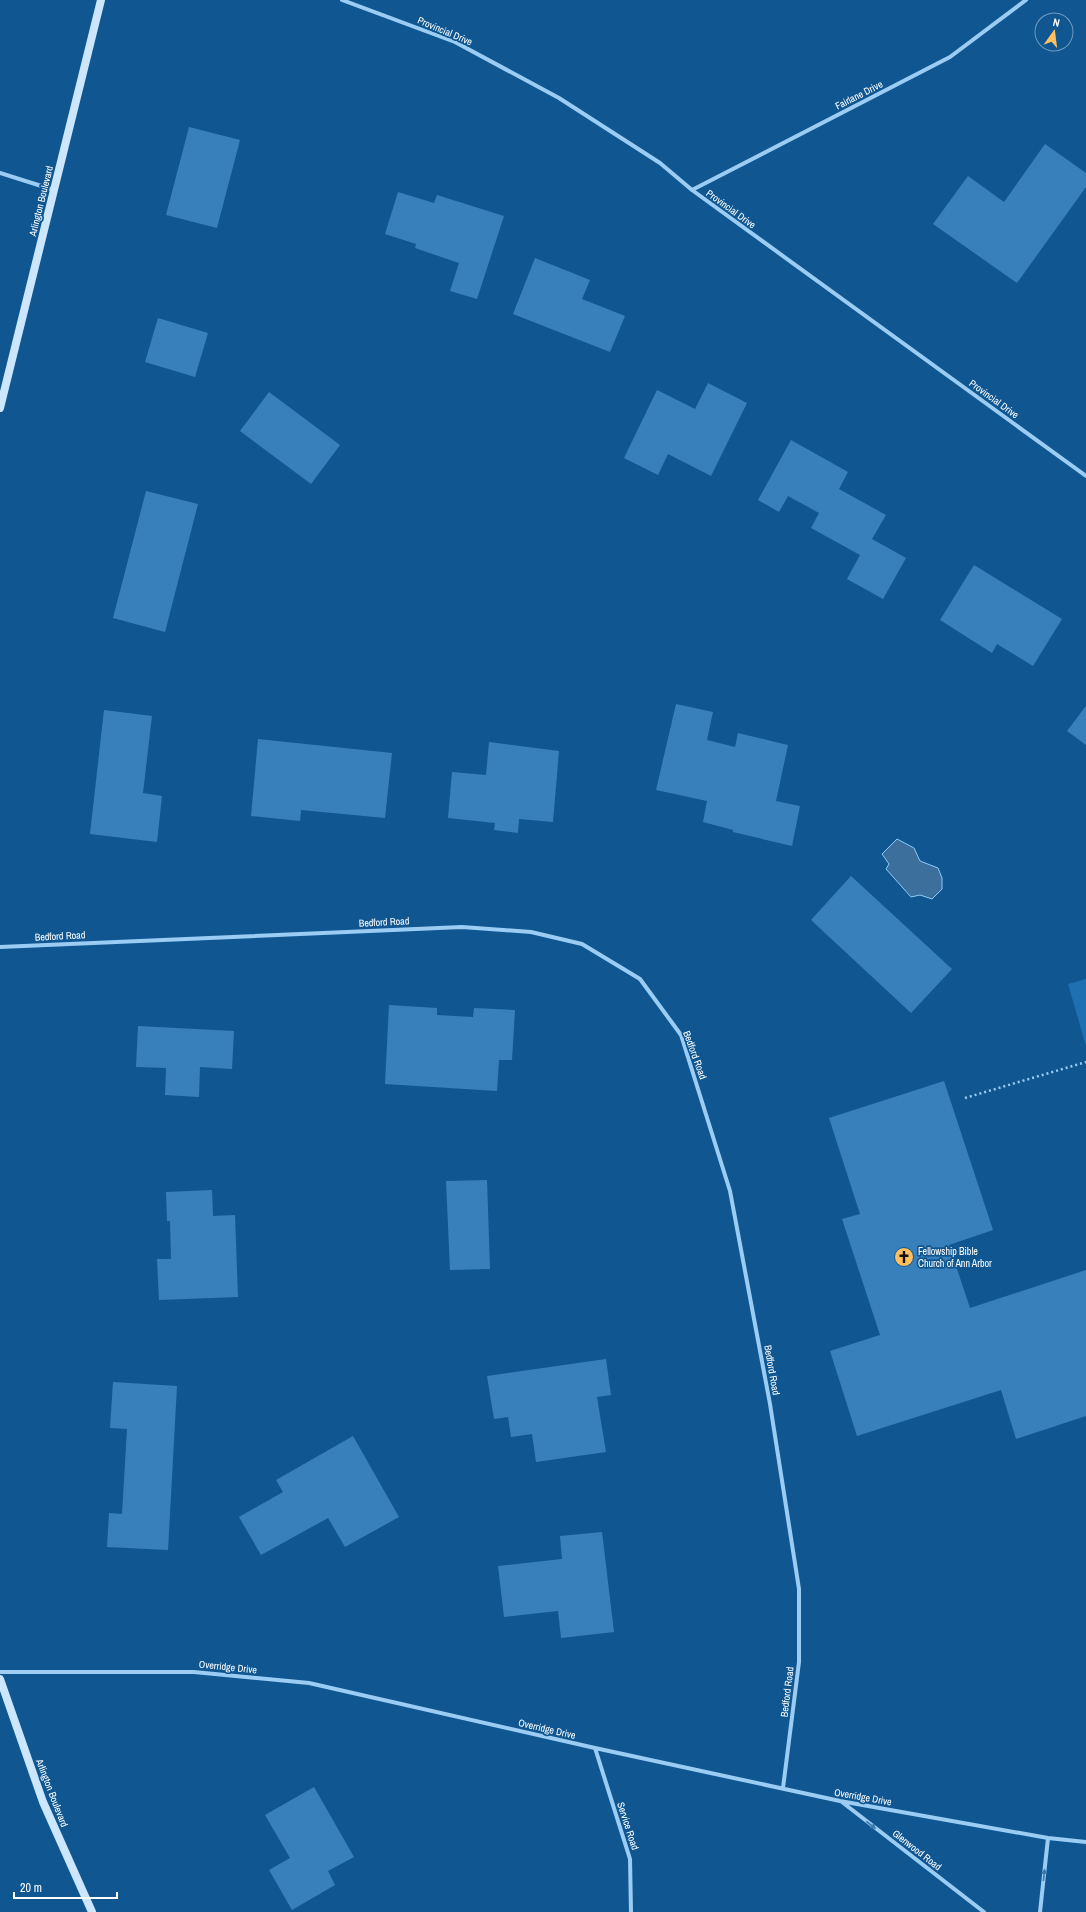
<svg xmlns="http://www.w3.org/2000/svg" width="1086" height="1912" viewBox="0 0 1086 1912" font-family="'Archivo Narrow',sans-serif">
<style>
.green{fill:#1e70b0}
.water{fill:#3c6f9b;stroke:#8dcaf7}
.building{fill:#3880bb}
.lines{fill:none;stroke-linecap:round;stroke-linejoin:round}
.path{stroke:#9bcdf4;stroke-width:2.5;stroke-dasharray:2 3;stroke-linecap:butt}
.street{stroke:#9bcdf4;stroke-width:4}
.secondary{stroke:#cbe6fd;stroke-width:8}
.oneway{fill:#3a7aaf}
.labels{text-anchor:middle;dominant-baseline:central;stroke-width:3.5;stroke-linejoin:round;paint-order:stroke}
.street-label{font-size:10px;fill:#fff;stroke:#105792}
.poi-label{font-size:10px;fill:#fff;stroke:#105792;text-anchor:start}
</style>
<rect width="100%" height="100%" fill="#105792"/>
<!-- green -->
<path class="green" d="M1086,979V1046L1068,984Z"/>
<!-- water -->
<path class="water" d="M897,839L914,848L920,861L938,868L942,878V889L932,899L920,895L911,897L886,869L889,864L882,854Z"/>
<!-- building -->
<path class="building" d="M189,127L240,140L217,228L166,215Z
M1045,144L1086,173V187L1017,283L933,224L968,176L1004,202Z
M398,192L434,203L437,195L504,216L477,299L450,291L459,263L415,248L416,244L385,234Z
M535,258L590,280L582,299L625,316L610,352L513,314Z
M158,318L208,333L195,377L145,362Z
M708,383L747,403L711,476L668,454L658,475L624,458L657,390L695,409Z
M269,392L340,445L311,484L240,431Z
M791,440L848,472L839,489L886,515L872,539L906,558L883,599L847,579L860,555L811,528L819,513L788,496L779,512L758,500Z
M146,491L198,504L165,632L113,618Z
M974,565L1062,619L1033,666L997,644L992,653L940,620Z
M676,704L713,712L707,740L735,747L738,733L788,745L776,801L800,806L792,846L733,832V830L703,822L707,801L656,790Z
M1086,706V745L1067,731Z
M104,710L152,716L143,793L162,796L157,842L90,834Z
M258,739L392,753L385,818L301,810L300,821L251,816Z
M489,742L559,751L553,822L519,819L518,833L494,830L495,823L448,818L452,772L486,775Z
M851,876L952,969L911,1013L811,920Z
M389,1005L437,1008V1015L473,1017L474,1008L515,1010L512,1060H499L497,1091L385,1084Z
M138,1026L234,1031L232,1069L200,1067L199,1097L165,1095L166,1068L136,1067Z
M944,1081L993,1230L949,1245L970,1308L1086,1270V1416L1016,1439L1001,1390L857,1436L830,1351L880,1335L842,1219L860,1214L829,1118Z
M487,1180L490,1269L450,1270L446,1181Z
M212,1190L213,1216L235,1215L238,1297L159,1300L157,1259H171L170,1221H167L166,1192Z
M606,1359L611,1395L597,1397L606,1452L536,1462L532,1434L511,1437L508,1417L494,1419L487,1376Z
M113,1382L177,1386L168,1550L107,1547L109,1513L122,1514L127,1429L110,1428Z
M353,1436L399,1517L345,1547L328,1518L261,1555L239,1517L283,1492L276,1480Z
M602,1532L614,1632L561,1638L558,1611L504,1617L498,1566L562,1559L560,1536Z
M314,1787L354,1857L328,1871L335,1885L292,1910L269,1870L290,1858L265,1815Z"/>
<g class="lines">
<!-- path -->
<path class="path" d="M965,1098L1086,1062"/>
<!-- street -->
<path class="street" d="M342,0L455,42L559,98L660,163L692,190L1086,476
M0,173L54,190
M692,190L950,57L1026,0
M0,947L462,927L531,932L582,944L640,979L681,1035L730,1191L770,1404L799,1589V1662L783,1788
M0,1672H194L309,1683L595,1748L840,1801L1048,1838L1086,1842
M595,1748L630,1859L631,1912
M842,1802L984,1912
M1040,1912L1048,1838"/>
<!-- secondary -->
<path class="secondary" d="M0,408L101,0
M0,1679L43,1802L92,1912"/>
</g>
<!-- one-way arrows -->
<defs><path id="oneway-solid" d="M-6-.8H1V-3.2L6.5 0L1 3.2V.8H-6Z"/></defs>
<g class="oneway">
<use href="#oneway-solid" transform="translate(871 1825) rotate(38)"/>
<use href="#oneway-solid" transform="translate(1044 1875) rotate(-84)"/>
</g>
<!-- icons -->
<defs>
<g id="church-disc" transform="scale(1)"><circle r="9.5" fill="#ffbf5e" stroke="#105792"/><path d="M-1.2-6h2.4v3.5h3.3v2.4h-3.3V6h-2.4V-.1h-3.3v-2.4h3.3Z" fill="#111"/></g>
</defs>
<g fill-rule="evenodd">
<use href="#church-disc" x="904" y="1257"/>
</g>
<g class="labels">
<!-- street labels -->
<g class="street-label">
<text transform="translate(445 31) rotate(23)">Provincial Drive</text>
<text transform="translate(859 95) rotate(-27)">Fairlane Drive</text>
<text transform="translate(41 201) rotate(-76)">Arlington Boulevard</text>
<text transform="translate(731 209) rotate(36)">Provincial Drive</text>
<text transform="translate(994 399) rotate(36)">Provincial Drive</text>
<text transform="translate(384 922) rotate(-3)">Bedford Road</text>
<text transform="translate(60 936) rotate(-3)">Bedford Road</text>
<text transform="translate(695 1055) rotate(70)">Bedford Road</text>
<text transform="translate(772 1370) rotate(80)">Bedford Road</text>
<text transform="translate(228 1667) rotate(6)">Overridge Drive</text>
<text transform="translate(787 1692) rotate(-83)">Bedford Road</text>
<text transform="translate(547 1729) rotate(13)">Overridge Drive</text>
<text transform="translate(52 1793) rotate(69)">Arlington Boulevard</text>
<text transform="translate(863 1797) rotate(10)">Overridge Drive</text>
<text transform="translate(628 1826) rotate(72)">Service Road</text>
<text transform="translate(917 1850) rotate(38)">Glenwood Road</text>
</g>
<!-- poi labels -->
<g class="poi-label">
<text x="918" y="1251">Fellowship Bible<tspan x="918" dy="12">Church of Ann Arbor</tspan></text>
</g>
</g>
<!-- north arrow -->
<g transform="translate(1054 32) rotate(14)"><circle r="19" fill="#105792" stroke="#709abe"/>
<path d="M0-3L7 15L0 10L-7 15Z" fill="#ffbf5e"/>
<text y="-6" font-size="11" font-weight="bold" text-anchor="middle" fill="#ffffff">N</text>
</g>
<!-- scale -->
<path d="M14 1892v6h103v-6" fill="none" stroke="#ffffff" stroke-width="2"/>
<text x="20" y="1892" font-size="12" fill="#ffffff" stroke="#105792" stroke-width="3" paint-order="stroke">20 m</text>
</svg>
